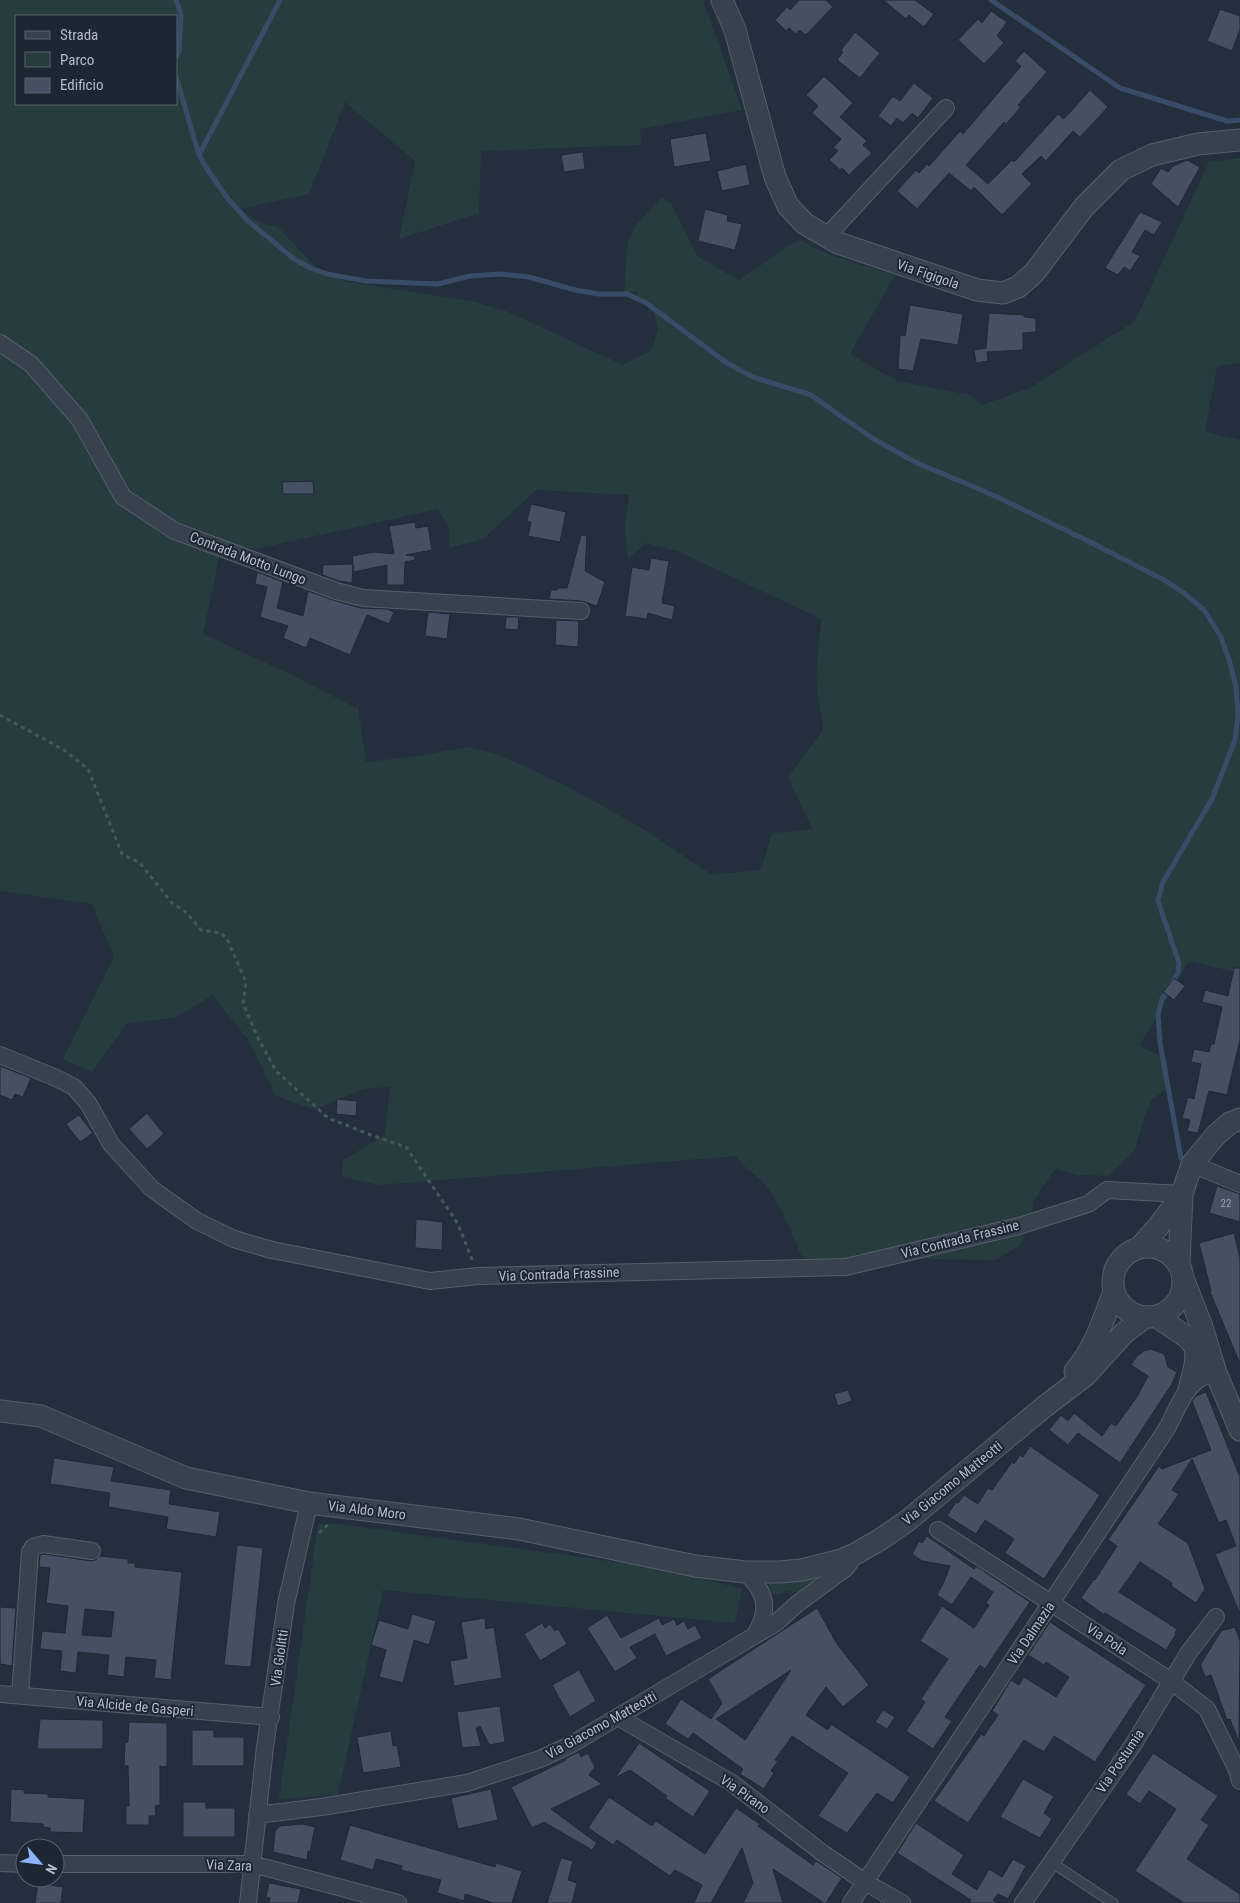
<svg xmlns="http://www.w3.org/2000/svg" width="1240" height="1903" viewBox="0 0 1240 1903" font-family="'Roboto Condensed',sans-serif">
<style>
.green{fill:#263c3f;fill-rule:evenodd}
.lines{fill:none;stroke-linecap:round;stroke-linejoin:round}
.stream{stroke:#394c67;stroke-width:5}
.building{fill:#455162;stroke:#1f2835;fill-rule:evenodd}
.service-casing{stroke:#565f6c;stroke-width:11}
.minor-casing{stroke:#565f6c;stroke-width:18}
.tertiary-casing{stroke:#565f6c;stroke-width:23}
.path{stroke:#44595c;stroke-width:3;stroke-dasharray:4 4;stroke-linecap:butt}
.service{stroke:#38414e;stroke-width:9}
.minor{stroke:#38414e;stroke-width:16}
.tertiary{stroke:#38414e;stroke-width:21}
.labels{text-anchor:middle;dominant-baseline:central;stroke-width:4;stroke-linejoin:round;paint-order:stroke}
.number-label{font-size:11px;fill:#98a1af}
.street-label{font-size:14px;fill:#b4bcc9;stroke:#1d2633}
</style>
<rect width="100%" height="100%" fill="#242f3e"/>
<!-- green -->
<path class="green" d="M0,0H703L742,110L640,129L641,145L481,151L479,213L399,239L415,161L345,102L309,194L239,209L261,223L278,227L317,269L348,282L471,301L506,311L623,365L651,351L658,329L653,307L639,299L636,291L624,295L628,240L637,224L662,197L671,203L698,257L739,280L799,239C823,256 867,266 895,275L850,354L897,381L970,395L982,405L1030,388L1135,321L1209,162L1240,158V363L1217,366L1205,432L1240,440V973L1189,961L1139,1046L1167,1059L1170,1087L1152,1099L1142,1124L1135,1150L1108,1176L1079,1175L1055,1169L1033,1202L1032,1224L1019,1246L996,1260L918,1259L836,1262L802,1257C792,1234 782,1207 767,1187C758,1175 744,1170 737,1156L379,1185L342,1177V1161L385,1135L390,1087L363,1089L315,1110L276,1096L249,1041L213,995L174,1018L127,1023L92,1072L63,1059L114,957L92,904L0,891ZM16,16H176V104H16ZM536,490L629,495L625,528L628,559L646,543L680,552L821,619L816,679L823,730L788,778L813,830L772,833L761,870L712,875L645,830L567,786L497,754L468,747L418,756L366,762L358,707L356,708L288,673L203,634L221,550L229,546L256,549L438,509L449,528V548L483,539Z
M318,1524H338L668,1569L742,1589L735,1623L383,1590L338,1794L279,1800Z
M827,1573L799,1593L789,1591L775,1595C771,1593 768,1587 769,1583Z"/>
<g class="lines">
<!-- stream -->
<path class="stream" d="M991,0L1120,88L1227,121L1240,120
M176,57L179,52L181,15L176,0
M176,77L199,155L207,169L228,199L247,220L294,259L310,268L327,274L366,281L413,283L438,284L470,276L500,274L529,277L575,290L599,294H627L646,303L727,363L753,377L811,395L872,438L917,463L993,495L1088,541L1164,580L1184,593L1204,610L1221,637L1230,663L1236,687L1238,715L1235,740L1212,799L1163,882L1158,901L1179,963L1178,973L1162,999L1158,1015L1160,1043L1181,1158
M199,155L280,0"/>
</g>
<!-- building -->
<path class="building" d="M799,0H826L833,7L806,35L799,30L796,34L789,28L786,31L775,20L787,7L790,10Z
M883,0H915L934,14L924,27L909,15L906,19Z
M1220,9L1240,16V30L1232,51L1207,41Z
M991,11L1007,22L997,36L1004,43L984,64L958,40L978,19L982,23Z
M855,32L880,53L860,78L837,60L843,52L841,50Z
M1024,51L1047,72L1018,105L1021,107L1006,124L1004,122L966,165L988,184L1012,160L1014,162L1058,114L1064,119L1090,90L1108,107L1080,137L1073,131L1046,161L1041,156L1022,174L1032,184L1002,215L974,187L971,191L949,173L917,209L897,191L916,170L919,173L927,164L929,166L960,131L963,134L1021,66L1015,61Z
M824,76L853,103L840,117L867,141L863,145L872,153L849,175L842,168L840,170L829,160L838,151L833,148L841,139L812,113L818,106L806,95Z
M914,83L933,98L918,118L912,113L903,123L897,118L891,126L878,116L893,96L900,101Z
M706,133L711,161L674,167L670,139Z
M583,152L585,169L564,172L561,155Z
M1187,160L1200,167L1178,207L1151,184L1161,168L1168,172L1173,166Z
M746,164L750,185L722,191L717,171Z
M705,209L728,215L727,221L742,224L735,250L698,241Z
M1140,212L1162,222L1154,235L1145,230L1132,252L1140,256L1130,271L1124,267L1118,275L1105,268Z
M910,305L963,314L958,345L921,339L913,371L898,369L900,335L905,336Z
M989,313L1024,315V317L1036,318V332L1023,333V350L987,352L988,361L976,363L974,350L986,348Z
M313,481L314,494H283L282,482Z
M531,504L566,512L560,542L528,536L531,522L527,521Z
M415,522L416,528L428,526L432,550L406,555L415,556V560L405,562L404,585H387V565L354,572L353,565L352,583L339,581L322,575L323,565L353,564L352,556L374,552L394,554L389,526Z
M581,535L587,536L585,571L605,582L597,606L582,601L549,599L551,590H557L558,588H567Z
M651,558L669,561L662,603L675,606L672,620L648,613L647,619L625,616L632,567L649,570Z
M257,572L283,582L277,608L303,616L308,591L333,600L360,608L387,609L394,612L389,624L367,615L350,655L310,638L306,648L283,638L288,626L260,617L267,587L255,584Z
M428,612L450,614L447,639L425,636Z
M506,617H519L518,630L505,629Z
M556,620L579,621L578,647L555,645Z
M1234,968H1240V1040L1227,1095L1209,1091L1198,1133L1187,1131L1190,1120L1182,1118L1188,1097L1194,1099L1201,1064L1191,1062L1194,1049L1209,1052L1211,1044H1214L1222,1007L1202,1002L1205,990L1228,996Z
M1174,978L1185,986L1174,1000L1163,992Z
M0,1066L31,1078L23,1097L15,1094L12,1100L0,1095Z
M337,1099L357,1101L356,1116L336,1114Z
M147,1113L164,1134L147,1149L129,1129Z
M79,1115L93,1133L80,1142L66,1124Z
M1217,1186L1240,1194V1222L1209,1213Z
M416,1219L443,1222L442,1250L415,1248Z
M1234,1233L1240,1258V1364L1210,1292L1211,1291L1199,1243Z
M1151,1349L1162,1353L1165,1356L1168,1367L1177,1372L1172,1384L1120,1463L1078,1433L1068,1445L1049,1430L1061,1415L1068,1421L1074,1413L1102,1436L1111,1423L1116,1426L1138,1395L1148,1376L1131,1365L1137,1356L1144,1351Z
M848,1390L852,1401L838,1406L834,1394Z
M1206,1392L1240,1477V1614L1215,1554L1236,1546L1226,1520L1219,1523L1192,1459L1172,1490L1179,1494L1158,1524L1188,1543L1205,1589L1196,1603L1171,1586L1172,1583L1140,1562L1119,1592L1177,1629L1175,1633L1176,1634L1166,1650L1105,1613L1104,1615L1081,1598L1094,1579L1095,1580L1117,1546L1108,1540L1159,1466L1162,1469L1211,1450L1192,1401L1196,1396Z
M1030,1446L1100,1495L1044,1579L1005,1553L1014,1539L985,1520L976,1534L947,1516L956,1502L958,1503L964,1495L978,1504L988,1488L992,1490L1012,1462L1014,1464L1020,1455L1023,1457Z
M54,1458L114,1467L111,1481L171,1490L169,1504L220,1512L216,1537L166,1529L168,1517L108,1507L110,1493L50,1484Z
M927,1536L974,1569L976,1566L1030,1602L985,1669L980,1665L945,1717L952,1721L933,1749L906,1731L925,1702L921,1699L948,1659L920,1641L942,1606L974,1628L989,1605L986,1603L993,1592L971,1577L952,1605L937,1595L943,1584L950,1566L922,1561L912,1554L919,1541L922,1543Z
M237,1545L263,1548L251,1667L224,1665Z
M44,1554L91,1561L96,1560L100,1556L128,1559V1563H135V1567L182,1572L171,1680L154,1678L156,1660L126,1657L124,1677L107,1675L109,1655L78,1652L76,1673L60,1671L62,1651L40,1649L42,1631L65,1633L68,1606L46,1603L50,1568L39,1567L40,1555ZM85,1609L114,1612L111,1637L82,1635Z
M0,1607L16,1608L12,1666L0,1664Z
M817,1608L837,1644L869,1685L843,1707L826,1687L806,1715L828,1730L831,1724L910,1777L893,1803L877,1793L847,1833L818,1816L848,1773L792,1736L775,1760L778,1761L771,1771L774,1773L764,1789L740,1774L743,1769L693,1733L688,1739L665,1724L681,1699L711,1719L722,1703L708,1679ZM791,1670L745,1740L716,1719Z
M412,1614L436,1621L429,1645L414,1640L403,1683L379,1677L386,1650L371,1645L379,1620L408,1629Z
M607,1615L621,1638L659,1618L662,1625L674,1619L677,1625L684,1621L688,1629L695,1625L702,1638L666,1656L655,1634L630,1647L637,1658L615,1672L587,1628Z
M485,1618L486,1629L494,1627L502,1678L454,1686L450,1661L467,1658L461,1622Z
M1050,1622L1146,1685L1095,1762L1054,1736L1044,1752L1024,1740L968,1823L934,1801L981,1734L984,1736L998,1715L992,1711L1011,1680L1019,1685L1024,1677L1056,1697L1069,1677L1046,1662L1044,1665L1028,1655Z
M542,1623L545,1628L550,1624L555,1631L558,1629L567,1644L540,1661L524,1634Z
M1235,1627L1240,1641L1239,1742L1230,1719L1227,1720L1211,1675L1205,1677L1201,1666V1664L1221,1631Z
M579,1670L596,1701L570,1717L552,1685Z
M500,1706L505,1742L489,1745L480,1726L476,1728L481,1746L462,1748L457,1712Z
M883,1710L895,1717L887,1729L875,1722Z
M40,1719L103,1720V1749H37Z
M129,1722L167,1723V1767L160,1766V1805L155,1806L156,1816H149V1825H126V1806H129L128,1766H124L125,1742H128Z
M192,1730H214V1737H244V1766H192Z
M391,1731L393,1746L397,1745L401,1767L363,1773L357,1737Z
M639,1743L710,1791L693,1817L665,1798L667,1796L630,1770L615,1778Z
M579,1752L581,1757L588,1753L595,1767L589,1775L602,1784L551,1809L597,1843L592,1850L544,1822L532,1828L511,1787L566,1760L565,1759Z
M1153,1753L1218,1796L1201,1820L1209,1825L1187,1859L1240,1894V1903H1184L1135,1871L1176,1809L1149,1791L1140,1804L1126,1794Z
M1023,1779L1054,1796L1044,1813L1052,1819L1040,1838L1000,1817Z
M11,1789L24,1790V1793L48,1794V1797L85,1799L83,1833L50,1832V1828L43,1827V1824L10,1822Z
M491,1789L498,1820L458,1829L451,1798Z
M609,1797L652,1826L656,1821L705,1854L736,1808L760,1824L758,1826L813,1865L816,1861L842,1878L826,1903H824L773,1869L783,1903H743L753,1883L742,1848L711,1903H694L702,1885L675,1870L670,1876L617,1840L613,1845L588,1828Z
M183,1802H206V1808H235V1837H183Z
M916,1823L964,1855L952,1874L977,1890L989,1869L1002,1877L1013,1859L1026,1866L1008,1899L998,1894L993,1900L997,1903H969L971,1900L897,1853Z
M302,1824L315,1827L310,1852L308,1851L307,1860L273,1852L275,1831L280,1826Z
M350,1825L495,1867L496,1863L522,1871L512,1903H494L465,1894L464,1901L437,1893L441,1880L401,1870L402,1866L376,1859L373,1870L340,1860Z
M561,1858L573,1861L568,1880L577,1883L572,1903H547Z
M38,1883L63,1887L61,1903H35Z
M269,1883L301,1889L298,1903H269L270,1898L266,1897Z"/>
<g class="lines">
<!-- service casing -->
<g class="service-casing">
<path id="service" d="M1051,1862L1113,1903"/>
</g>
<!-- minor casing -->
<g class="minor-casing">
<path id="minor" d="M826,237L946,108
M0,343L31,364L80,420L123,497L175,531L336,591L363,598L581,611
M0,1055L54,1077L74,1087L88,1103L111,1144L152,1189L197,1221L234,1239L272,1250L430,1281L478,1276L846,1267L1019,1226L1088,1204L1107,1190L1182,1194
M1192,1164L1240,1184
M1186,1391C1190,1374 1197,1359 1191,1341
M938,1530L1171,1681L1207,1709L1237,1770L1240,1781
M745,1572C767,1593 770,1609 755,1635
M0,1694L271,1717
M20,1695L30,1552L33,1547L43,1544L92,1551
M618,1717L732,1783L824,1854L865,1882L902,1903
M257,1815L321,1807L467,1783L540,1759L572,1744L776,1623L797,1604L846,1568L856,1554
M0,1863L25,1864
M55,1864H252L398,1903
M248,1903L265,1747L286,1604L309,1503
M851,1903L1166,1430C1179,1407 1186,1377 1216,1373
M1023,1903L1133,1745L1189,1652L1216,1617"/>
</g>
<!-- tertiary casing -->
<g class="tertiary-casing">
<path id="tertiary" d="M722,0L735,30L775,177L788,206L805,224L838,243L977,290L1003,293L1018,287L1034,273L1084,207L1121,170L1152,155L1198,144L1240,140
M1113 1282a35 35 0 1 1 70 0a35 35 0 1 1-70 0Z
M1139,1248L1158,1227L1182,1195
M1179,1263L1182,1194L1192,1164L1216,1135L1230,1123L1240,1119
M1184,1281L1202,1327L1216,1373L1240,1430
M1157,1317L1188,1338L1208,1363
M1075,1371C1095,1348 1103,1320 1114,1292
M0,1411L41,1416L186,1478L309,1503L519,1529L695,1566L745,1572H780L802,1570L841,1560L857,1553L881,1539L907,1521L1044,1407L1086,1375L1124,1333L1144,1318"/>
</g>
<!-- path -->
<path class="path" d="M0,715L64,750L88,769L122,854L140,863L172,903L187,913L201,930L221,933L227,939L246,982L243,1003L258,1038L276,1071L328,1118L371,1135L406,1147L458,1224L473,1262
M319,1533L329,1524"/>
<!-- service -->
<use href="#service" class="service"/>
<!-- minor -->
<use href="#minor" class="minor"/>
<!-- tertiary -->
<use href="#tertiary" class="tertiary"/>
</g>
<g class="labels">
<!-- number labels -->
<g class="number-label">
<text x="1226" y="1203">22</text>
</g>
<!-- street labels -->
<g class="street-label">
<text transform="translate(928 274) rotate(19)">Via Figigola</text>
<text transform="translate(248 558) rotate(21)">Contrada Motto Lungo</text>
<text transform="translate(960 1239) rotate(-14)">Via Contrada Frassine</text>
<text transform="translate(559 1274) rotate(-2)">Via Contrada Frassine</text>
<text transform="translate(952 1483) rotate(-39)">Via Giacomo Matteotti</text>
<text transform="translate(367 1510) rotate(7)">Via Aldo Moro</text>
<text transform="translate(1031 1633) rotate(-56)">Via Dalmazia</text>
<text transform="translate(1107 1639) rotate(33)">Via Pola</text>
<text transform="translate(279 1658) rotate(-82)">Via Giolitti</text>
<text transform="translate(135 1706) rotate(5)">Via Alcide de Gasperi</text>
<text transform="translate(601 1725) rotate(-29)">Via Giacomo Matteotti</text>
<text transform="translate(1120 1761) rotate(-56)">Via Postumia</text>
<text transform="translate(745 1794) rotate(35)">Via Pirano</text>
<text transform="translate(229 1865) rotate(2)">Via Zara</text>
</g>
</g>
<!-- legend -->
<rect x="15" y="15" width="162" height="90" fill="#1d2633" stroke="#59626f"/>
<rect x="25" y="31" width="25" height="8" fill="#38414e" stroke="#59626f"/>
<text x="60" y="40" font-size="15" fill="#b4bcc9">Strada</text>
<rect x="25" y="52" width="25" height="15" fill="#263c3f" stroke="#59626f"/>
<text x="60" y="65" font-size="15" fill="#b4bcc9">Parco</text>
<rect x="25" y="78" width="25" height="15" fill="#455162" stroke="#59626f"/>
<text x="60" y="90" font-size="15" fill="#b4bcc9">Edificio</text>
<!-- north arrow -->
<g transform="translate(40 1863) rotate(118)"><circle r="24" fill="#1d2633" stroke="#59626f"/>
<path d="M0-4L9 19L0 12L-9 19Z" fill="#8ab4f8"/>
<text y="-8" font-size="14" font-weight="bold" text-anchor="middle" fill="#b4bcc9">N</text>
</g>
</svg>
